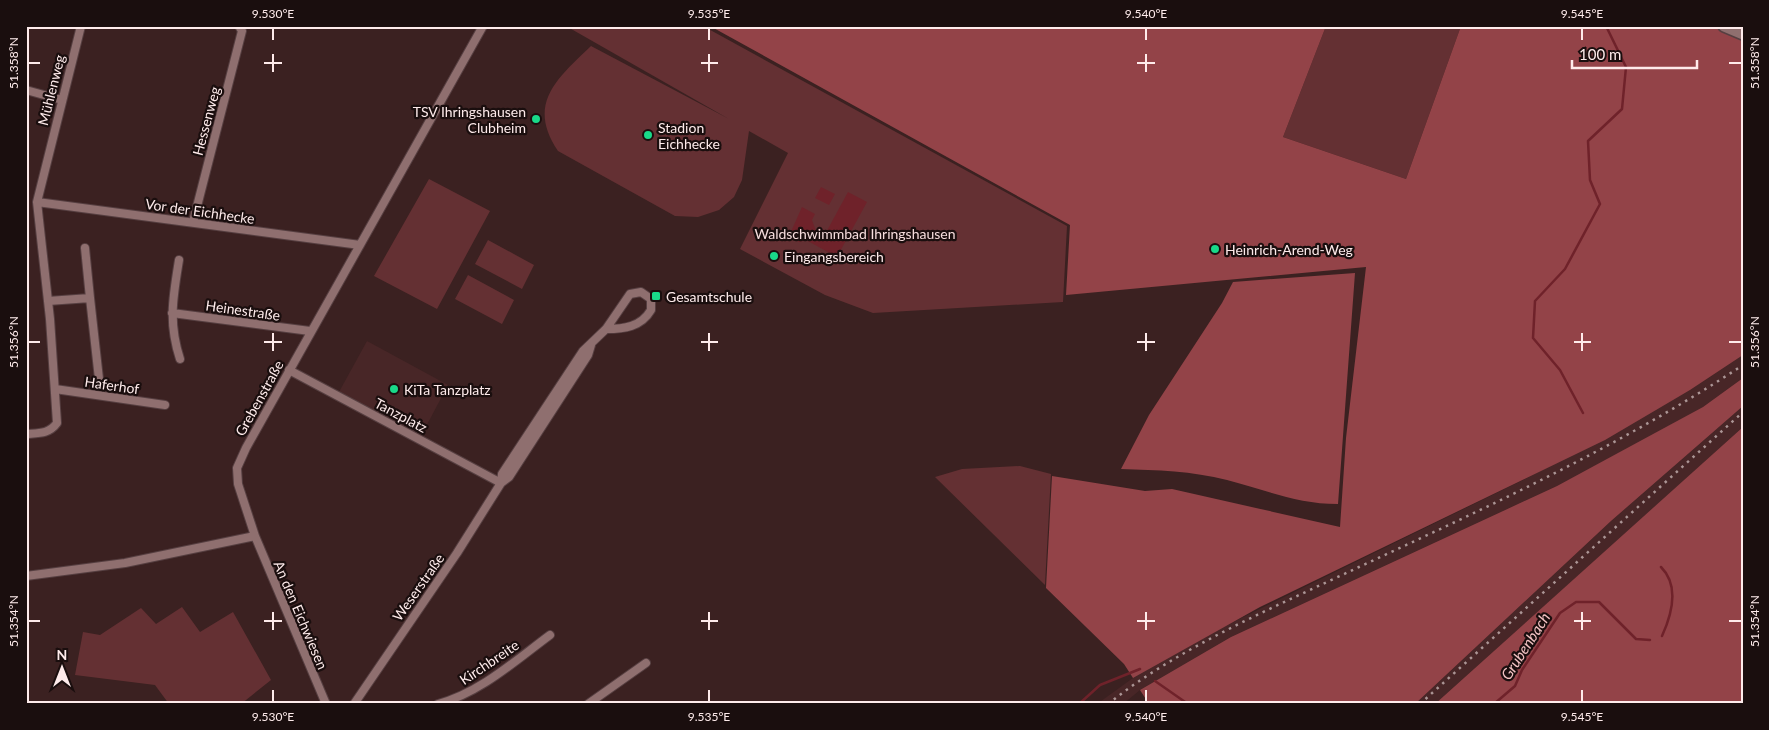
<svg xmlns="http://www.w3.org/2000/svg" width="1769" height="730" viewBox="0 0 1769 730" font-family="Lato,sans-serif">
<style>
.built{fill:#482627}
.green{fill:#643033}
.forest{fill:#934348}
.water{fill:#6f222a}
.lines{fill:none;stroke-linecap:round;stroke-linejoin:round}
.stream{stroke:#6f222a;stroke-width:2.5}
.street-casing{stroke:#563f41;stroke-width:10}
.secondary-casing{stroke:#563f41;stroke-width:14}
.street{stroke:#8f6f6f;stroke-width:8}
.secondary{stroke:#8f6f6f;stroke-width:11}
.rail{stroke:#ab9595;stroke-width:2.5;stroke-dasharray:2.5 5;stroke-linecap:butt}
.ticks{fill:none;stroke:#feebeb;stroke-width:2}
.poi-dot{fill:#19d989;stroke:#1a0e0e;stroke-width:2}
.labels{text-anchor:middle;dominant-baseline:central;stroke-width:4.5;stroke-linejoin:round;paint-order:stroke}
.street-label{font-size:14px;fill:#feebeb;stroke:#1a0e0e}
.poi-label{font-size:14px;fill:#feebeb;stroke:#1a0e0e;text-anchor:start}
.park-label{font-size:14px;fill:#f6dddd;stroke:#1a0e0e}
.water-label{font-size:15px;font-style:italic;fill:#f3c3c3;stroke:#1a0e0e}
.neatline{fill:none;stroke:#feebeb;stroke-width:2}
.ticks-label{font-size:12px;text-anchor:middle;fill:#feebeb}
</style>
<rect width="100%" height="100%" fill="#3b2121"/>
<!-- built -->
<path class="built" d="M367,341L448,385L421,436L339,392Z
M1743,355V378L1703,407L1657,433L1557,486L1231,637L1140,690L1123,704H1097L1133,678L1221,628L1523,480L1690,390Z
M1743,406V427L1625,534L1435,704H1415L1611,521Z"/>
<!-- green -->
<path class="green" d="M566,26H653L657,29L659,26H703L1067,226L1063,302L873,313L825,295L740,249L788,153L749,131L742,180L734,197L719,210L698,217L675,216L558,151C527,105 555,80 591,46L729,119Z
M1326,26H1461L1406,179L1283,137Z
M429,179L490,211L437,309L374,276Z
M488,240L534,265L522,289L475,264Z
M468,275L514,300L502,324L455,299Z
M1020,466L1051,474L1045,585L935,477L962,469Z
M182,607L200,632L233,612L271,680L241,704H169L155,685L75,675L83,632L100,635L141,608L156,624Z"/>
<!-- forest -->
<path class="forest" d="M710,26H1326L1283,137L1406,179L1461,26H1743V355L1690,390L1605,440L1260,607L1133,678L1124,664L1046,588L1052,476L1145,491L1172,489L1340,527L1346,438L1366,267L1066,295L1070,225Z
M1355,273L1338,504C1297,504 1266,490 1227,480C1192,471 1157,470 1121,469L1149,415L1222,303L1233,282Z
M1743,378V406L1611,521L1415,704H1149L1140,690L1231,637L1557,486L1703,407Z
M1743,427V704H1435Z"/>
<!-- water -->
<path class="water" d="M821,187L835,194L829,205L815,198Z
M848,192L867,202L837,257L806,240L799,242L789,236L802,207L815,214L812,220L817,234L823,238Z"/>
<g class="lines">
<!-- stream -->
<path class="stream" d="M1583,413L1560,370L1533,338L1535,301L1565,269L1600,204L1590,180L1588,141L1622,109L1626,67L1606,26
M1661,567C1680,586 1672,614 1662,636
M1155,681L1188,704
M1079,704L1100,685L1140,669
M1494,704L1515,686L1522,670L1560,613L1576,602H1599L1636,639L1650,640"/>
<!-- street casing -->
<g class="street-casing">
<path id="street" d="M26,90L62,100
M37,202L360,245
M193,222L242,31L239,26
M85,248L90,298
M179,260C173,297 168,322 180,359
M48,301L90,298L99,379
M172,313L310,331
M289,370L501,483
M55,389L165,405
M26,434C39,433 49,434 57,423L50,319L37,202L81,26
M501,483L502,474L583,351L606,329L630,294L641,292L651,299V310C641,327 624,329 606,329
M255,536L326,704
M26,576L125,563L255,536L238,484L237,468L246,448L483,26
M354,704L457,553L501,483L509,477L588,355L591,345
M438,704C480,693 516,660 550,635
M588,704L646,663"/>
</g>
<!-- secondary casing -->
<g class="secondary-casing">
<path id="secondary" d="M1724,26L1743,34"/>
</g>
<!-- street -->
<use href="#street" class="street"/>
<!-- secondary -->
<use href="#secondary" class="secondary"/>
<!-- rail -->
<path class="rail" d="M1108,704C1179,647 1277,606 1359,567C1490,506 1622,445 1743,365
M1420,704L1743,412"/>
</g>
<!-- ticks -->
<path class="ticks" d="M273,28V40M709,28V40M1146,28V40M1582,28V40M273,54V72M709,54V72M1146,54V72M28,63H40M264,63H282M701,63H718M1137,63H1155M1729,63H1742M273,333V351M709,333V351M1146,333V351M1582,333V351M28,342H40M264,342H282M701,342H718M1137,342H1155M1574,342H1591M1729,342H1742M273,612V630M709,612V630M1146,612V630M1582,612V630M28,621H40M264,621H282M701,621H718M1137,621H1155M1574,621H1591M1729,621H1742M273,690V702M709,690V702M1146,690V702M1582,690V702"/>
<!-- markers -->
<g class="poi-dot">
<circle cx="536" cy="119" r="5"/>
<circle cx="648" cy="135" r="5"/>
<circle cx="1215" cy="249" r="5"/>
<circle cx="774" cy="256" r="5"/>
<rect x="651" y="291" width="10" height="10" rx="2.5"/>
<circle cx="394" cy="389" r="5"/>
</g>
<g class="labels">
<!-- street labels -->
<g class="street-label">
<text transform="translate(51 90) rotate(-76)">Mühlenweg</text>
<text transform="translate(206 121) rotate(-75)">Hessenweg</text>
<text transform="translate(200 211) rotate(8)">Vor der Eichhecke</text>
<text transform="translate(243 310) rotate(8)">Heinestraße</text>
<text transform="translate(112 385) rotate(8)">Haferhof</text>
<text transform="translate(259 398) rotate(-61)">Grebenstraße</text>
<text transform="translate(401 415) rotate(28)">Tanzplatz</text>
<text transform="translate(418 587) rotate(-55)">Weserstraße</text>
<text transform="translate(301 615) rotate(67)">An den Eichwiesen</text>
<text transform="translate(489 662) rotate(-34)">Kirchbreite</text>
</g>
<!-- poi labels -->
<g class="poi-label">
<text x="526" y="111" text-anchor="end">TSV Ihringshausen<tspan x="526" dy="16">Clubheim</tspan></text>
<text x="658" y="127">Stadion<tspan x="658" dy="16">Eichhecke</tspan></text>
<text x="1225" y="249">Heinrich-Arend-Weg</text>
<text x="784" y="256">Eingangsbereich</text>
<text x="666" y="296">Gesamtschule</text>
<text x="404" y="389">KiTa Tanzplatz</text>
</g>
<!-- park labels -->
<g class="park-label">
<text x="855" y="233">Waldschwimmbad Ihringshausen</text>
</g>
<!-- water labels -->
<g class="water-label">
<text transform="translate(1525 646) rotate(-57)">Grubenbach</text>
</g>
</g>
<!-- border -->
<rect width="1769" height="730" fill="none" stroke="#1a0e0e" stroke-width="55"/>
<!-- north arrow -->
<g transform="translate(62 668)" stroke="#1a0e0e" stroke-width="4" paint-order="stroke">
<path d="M0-4L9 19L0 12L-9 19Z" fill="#feebeb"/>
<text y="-8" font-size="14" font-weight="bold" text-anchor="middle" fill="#feebeb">N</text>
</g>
<!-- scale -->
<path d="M1572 60v8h125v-8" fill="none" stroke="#feebeb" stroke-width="2.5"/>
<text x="1579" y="60" font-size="15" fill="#feebeb" stroke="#1a0e0e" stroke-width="4" paint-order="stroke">100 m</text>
<rect x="28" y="28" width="1714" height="674" class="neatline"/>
<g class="ticks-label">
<text x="273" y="18">9.530°E</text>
<text x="709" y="18">9.535°E</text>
<text x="1146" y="18">9.540°E</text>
<text x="1582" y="18">9.545°E</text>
<text transform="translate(14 63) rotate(-90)" y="4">51.358°N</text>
<text transform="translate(1755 63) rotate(-90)" y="4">51.358°N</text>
<text transform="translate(14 342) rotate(-90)" y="4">51.356°N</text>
<text transform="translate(1755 342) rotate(-90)" y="4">51.356°N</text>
<text transform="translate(14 621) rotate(-90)" y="4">51.354°N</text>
<text transform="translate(1755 621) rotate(-90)" y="4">51.354°N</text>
<text x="273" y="721">9.530°E</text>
<text x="709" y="721">9.535°E</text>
<text x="1146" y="721">9.540°E</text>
<text x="1582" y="721">9.545°E</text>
</g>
</svg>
